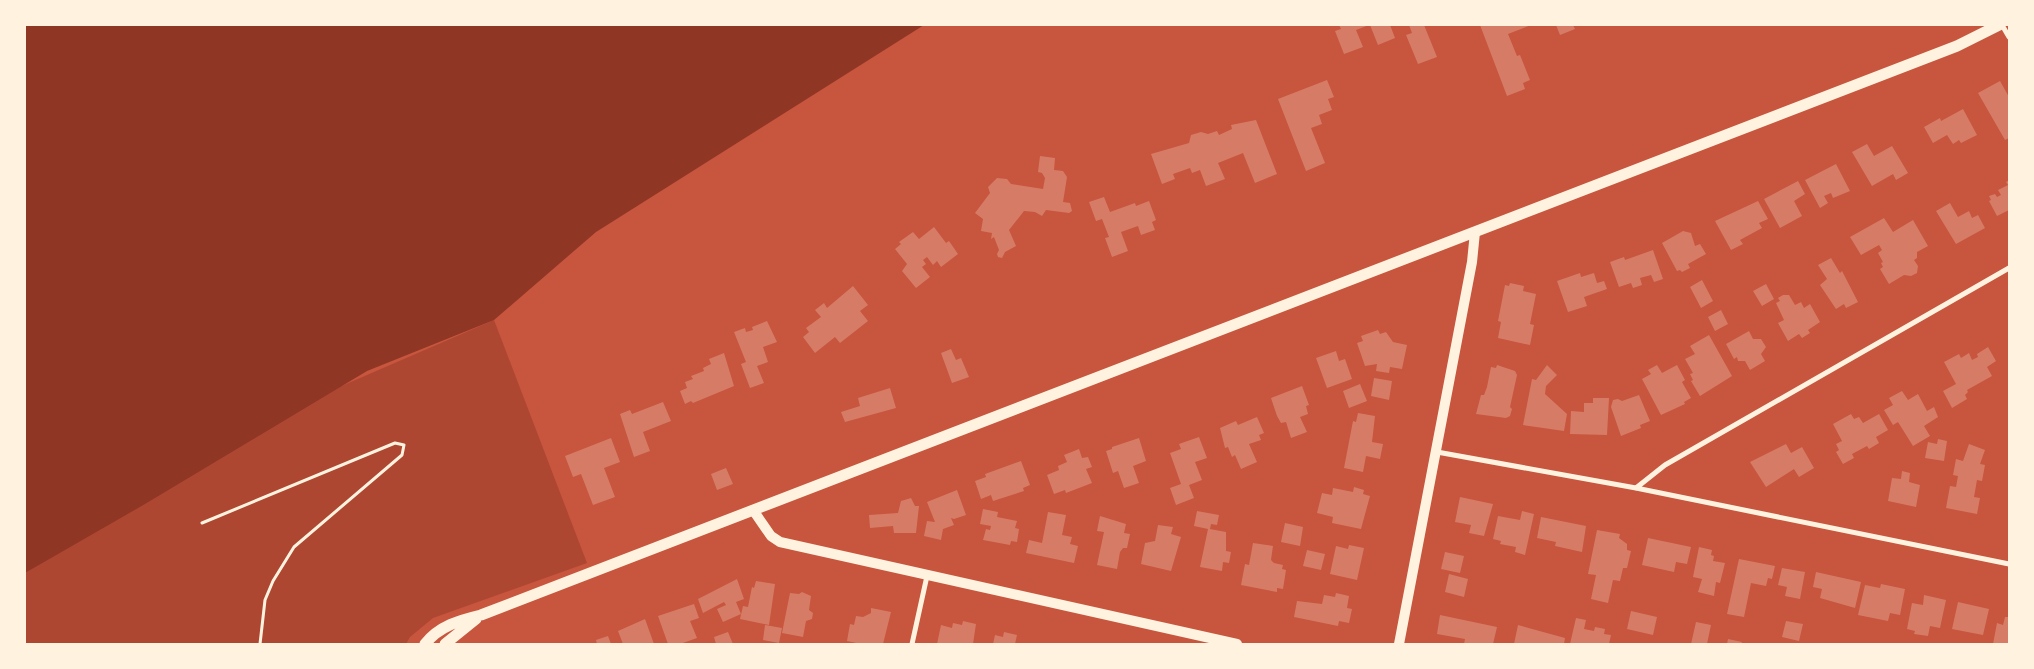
<svg xmlns="http://www.w3.org/2000/svg" width="2034" height="669" viewBox="0 0 2034 669" font-family="'Exo 2',sans-serif">
<style>
.green{fill:#ae4732}
.water{fill:#8f3625}
.building{fill:#d67c66}
.lines{fill:none;stroke-linecap:round;stroke-linejoin:round}
.path{stroke:#fff3e0;stroke-width:3}
.minor{stroke:#fff3e0;stroke-width:5}
.secondary{stroke:#fff3e0;stroke-width:10}
.primary{stroke:#fff3e0;stroke-width:11}
</style>
<rect width="100%" height="100%" fill="#c8553d"/>
<!-- green -->
<path class="green" d="M494,320L587,563L433,618L410,637L406,644H25V573L300,404Z"/>
<!-- water -->
<path class="water" d="M25,25H924L596,232L494,320L367,371L145,504L25,573Z"/>
<!-- building -->
<path class="building" d="M1339,25H1369L1356,30L1363,47L1344,54L1335,31L1341,29Z
M1370,25H1390L1395,38L1378,45Z
M1409,25H1424L1437,57L1418,64L1406,35L1412,33Z
M1480,25H1531L1508,34L1517,56L1520,55L1530,80L1523,83L1525,89L1507,96Z
M1556,25H1573L1575,29L1560,35Z
M1327,80L1334,97L1328,99L1332,110L1319,115L1322,124L1311,128L1325,163L1306,171L1278,99Z
M2000,81L2009,97V138L2005,140L1978,93Z
M1963,109L1977,135L1961,143L1959,140L1953,144L1947,135L1933,143L1924,127L1940,118L1941,121Z
M1256,120L1277,174L1255,183L1243,153L1218,163L1225,179L1206,186L1200,170L1192,173L1190,168L1173,174L1175,179L1162,184L1151,154L1189,143L1191,135L1201,132L1208,134L1217,131L1219,135L1232,129L1231,125Z
M1867,144L1874,156L1892,146L1908,173L1896,180L1893,174L1872,186L1852,152Z
M1040,156L1055,158L1054,170L1063,171L1067,177L1063,202L1070,203L1072,211L1069,213L1046,210L1042,216L1035,212L1024,211L1009,230L1016,246L1005,252L1002,258L998,257L997,254L999,250L994,237L991,239L992,233L981,231L983,219L975,213L990,193L988,187L997,178L1007,179L1011,184L1043,189L1045,178L1042,173L1038,172Z
M1836,164L1850,191L1833,198L1831,193L1824,196L1828,203L1820,208L1805,180Z
M2009,180V210L1997,216L1989,201L1991,200L1989,196L1995,194L1997,197L2001,195L1998,190L2008,185L2006,182Z
M1798,181L1805,194L1794,201L1802,216L1780,228L1764,199Z
M1104,197L1110,212L1135,203L1136,206L1149,201L1156,220L1152,222L1155,230L1141,235L1138,226L1121,232L1128,251L1112,257L1105,238L1109,237L1102,219L1096,221L1089,202Z
M1758,201L1768,219L1759,223L1762,228L1740,240L1743,244L1731,250L1715,221Z
M1950,203L1958,217L1969,211L1972,218L1978,215L1985,228L1956,244L1936,211Z
M1884,218L1893,232L1913,220L1928,246L1917,252V258L1914,260L1918,266L1917,273L1911,276L1904,275L1889,284L1880,269L1883,267L1881,263L1883,262L1878,253L1882,250L1879,245L1861,255L1850,237Z
M934,227L946,243L949,241L958,254L941,267L937,261L933,265L927,257L923,260L926,264L922,267L930,277L916,288L902,271L907,264L895,249L901,244L899,242L913,232L919,239Z
M1683,231L1691,233L1695,246L1700,244L1706,254L1688,264L1690,268L1682,272L1680,270L1677,271L1662,243Z
M1653,250L1663,279L1654,282L1651,275L1640,278L1642,285L1633,288L1631,283L1619,287L1610,262L1624,257L1625,260Z
M1831,258L1840,273L1842,271L1858,302L1846,308L1844,304L1836,309L1820,285L1827,279L1818,265Z
M1580,273L1581,277L1594,273L1597,283L1604,281L1607,289L1584,297L1587,306L1568,312L1557,281Z
M1702,280L1713,301L1701,308L1690,287Z
M1510,283L1524,286L1523,291L1536,294L1530,324L1534,325L1530,345L1498,338L1501,322L1498,321L1505,285L1509,286Z
M1766,284L1774,299L1762,306L1753,291Z
M853,286L868,305L860,311L868,321L840,343L835,337L815,353L803,337L809,332L806,328L821,317L815,310L824,303L827,308Z
M1783,295H1789L1795,305L1801,302L1804,308L1810,304L1820,322L1808,330L1810,333L1802,338L1799,334L1788,341L1778,323L1784,320L1776,303L1780,301L1778,298Z
M1721,310L1728,324L1715,331L1708,317Z
M767,321L777,342L763,347L768,362L757,366L764,383L750,388L741,364L746,362L734,332L745,328L746,332L753,330L752,327Z
M1378,330L1380,334L1386,332L1393,342L1407,345L1402,369L1390,367L1389,373L1376,371L1377,364L1365,366L1357,343L1363,341L1361,336Z
M1749,331L1753,339H1761L1766,347L1761,354L1765,361L1750,370L1745,361H1738L1737,357L1734,359L1726,344Z
M1709,335L1732,376L1700,396L1691,381L1693,380L1690,374L1693,373L1685,359L1695,354L1690,346Z
M1988,347L1996,361L1987,367L1992,376L1967,390L1968,392L1965,395L1967,399L1952,408L1943,391L1956,384L1944,362L1959,354L1961,358L1969,353L1972,360L1978,357L1977,354Z
M951,349L956,360L961,358L969,377L952,383L941,353Z
M1336,351L1339,361L1345,359L1352,379L1327,388L1316,358Z
M724,353L734,386L693,403L691,401L685,404L680,391L687,388L685,382L693,379L691,376L704,371L703,368L711,364L709,359Z
M1497,365L1515,371L1517,375L1510,407L1512,409L1510,416L1506,418L1476,414L1481,395H1484L1487,387L1491,367L1496,368Z
M1547,365L1557,375L1546,386L1545,394L1567,414L1564,431L1523,425L1532,379L1536,380Z
M1657,365L1662,373L1677,365L1685,380L1682,382L1691,398L1684,402L1685,404L1661,415L1642,379L1651,374L1648,370Z
M1374,378L1392,381L1389,400L1371,396Z
M1360,384L1367,401L1349,408L1343,391Z
M1302,386L1309,405L1306,406L1308,414L1300,417L1307,432L1291,438L1286,422L1281,423L1277,416L1271,398Z
M890,388L896,408L845,422L841,412L860,406L858,398Z
M1902,391L1908,400L1918,394L1927,411L1934,407L1938,417L1924,426L1930,436L1913,446L1898,422L1893,425L1884,410L1893,405L1889,398Z
M1639,395L1650,421L1640,425L1641,428L1621,436L1611,407L1613,400L1618,399L1622,401Z
M1593,398H1609L1607,435L1570,434L1571,411L1584,412V403H1593Z
M663,402L671,421L643,432L650,451L634,457L620,414L630,410L632,414Z
M1358,413L1375,416L1372,442L1383,444L1380,459L1366,456L1363,472L1344,468L1353,421L1356,422Z
M1851,414L1854,419L1859,417L1863,423L1879,414L1888,430L1876,437L1879,443L1869,449L1867,446L1852,454L1854,458L1843,464L1836,452L1839,450L1836,444L1842,441L1833,424Z
M1257,417L1264,433L1259,435L1261,440L1249,444L1257,462L1241,469L1235,455L1232,457L1228,447L1225,448L1220,428L1236,421L1238,425Z
M1199,437L1207,458L1195,462L1202,480L1189,485L1194,498L1176,505L1170,488L1181,484L1170,453L1181,449L1179,444Z
M611,438L620,462L604,468L615,497L593,505L581,474L573,477L565,456Z
M1139,438L1146,461L1133,466L1139,483L1124,488L1118,471L1113,473L1106,451L1112,449V447Z
M1938,439L1947,441L1944,461L1925,458L1928,442L1937,444Z
M1786,444L1791,453L1802,447L1814,468L1799,477L1794,469L1766,487L1750,462Z
M1969,444L1985,450L1980,464L1985,465L1982,481L1977,480L1974,497L1980,498L1977,514L1946,508L1950,486L1956,487L1958,476L1953,475L1956,459L1963,461Z
M1079,449L1082,458L1088,457L1092,467L1086,469L1092,483L1066,493L1065,490L1054,494L1047,475L1059,470L1058,466L1067,462L1064,455Z
M1021,461L1030,485L1023,488L1024,491L993,501L991,495L981,499L975,481L986,477L985,474Z
M726,468L733,484L717,490L711,474Z
M1902,471L1910,473L1909,482L1920,485L1916,507L1888,501L1892,478L1901,479Z
M1354,487L1364,490L1363,494L1370,496L1361,529L1332,523L1333,517L1317,513L1322,493L1332,495L1333,488L1353,492Z
M957,490L966,515L954,519L951,518L954,525L943,529L941,540L924,536L927,521L935,522L927,502Z
M1460,497L1493,504L1484,536L1469,533L1471,525L1455,522Z
M911,498L915,506H919L916,533H894L893,526L870,528L869,515L898,513L901,501Z
M983,509L998,512L997,517L1017,521L1015,528L1019,529L1017,542L1011,541L1010,545L983,540L986,529L990,530L991,526L980,524Z
M1197,511L1219,515L1217,525L1211,524L1210,529L1226,532V551L1231,552L1229,563L1223,562L1222,571L1200,567L1208,529L1194,526Z
M1522,511L1534,514L1525,555L1515,552L1516,547L1500,544L1501,541L1493,539L1498,516L1520,520Z
M1048,512L1066,515L1062,535L1072,537L1070,544L1078,546L1074,563L1026,553L1029,540L1042,543Z
M1100,516L1126,524L1124,533L1130,534L1127,548H1123L1120,552L1117,569L1097,565L1104,532L1097,531Z
M1541,517L1586,526L1582,552L1555,546L1556,542L1537,538Z
M1285,523L1303,527L1300,546L1281,542Z
M1158,525L1173,527L1171,534L1181,537L1171,571L1141,564L1145,543L1155,541Z
M1597,530L1620,534L1619,538L1627,544V550L1631,551L1627,568H1623L1620,581L1613,580L1608,603L1591,599L1596,575L1588,574Z
M1648,538L1691,547L1687,564L1676,562L1674,572L1642,565Z
M1253,543L1273,546L1271,560L1274,563L1283,565L1282,569L1286,570L1283,589L1277,588V592L1241,585L1245,564L1249,565Z
M1349,545L1364,548L1357,580L1330,574L1336,546L1348,549Z
M1699,547L1712,550L1711,555L1714,556L1713,561L1725,563L1720,583L1716,582L1714,596L1698,592L1702,579L1693,577Z
M1307,550L1325,554L1321,570L1303,566Z
M1445,552L1464,556L1460,573L1441,569Z
M1739,559L1775,566L1772,579L1768,578L1766,586L1751,583L1744,617L1727,614Z
M1782,568L1805,572L1800,599L1785,596L1787,587L1778,585Z
M1816,572L1861,582L1855,608L1820,598L1822,589L1813,587Z
M1449,574L1468,579L1464,597L1445,592Z
M737,579L744,599L736,602L741,614L723,622L717,609L726,605L724,602L703,613L698,599Z
M756,581L775,584L769,625L740,619L743,606L748,607L752,587L754,588Z
M1881,584L1905,589L1900,615L1890,613L1888,621L1858,615L1865,585L1880,588Z
M802,592L811,596L809,610L813,613L812,619L806,621L803,637L782,633L790,593L799,594Z
M1336,593L1349,596L1347,608L1352,609L1349,623L1339,621L1338,626L1294,617L1297,601L1322,604L1324,595L1335,597Z
M1924,595L1946,600L1940,628L1930,626L1928,636L1914,634L1915,631L1907,629L1912,603L1923,605Z
M1958,602L1989,609L1983,635L1952,629Z
M694,604L699,618L690,621L697,638L680,644H668L658,616Z
M871,608L891,612L883,644H861L847,641L850,624L854,625L856,616L863,617L871,613Z
M1631,611L1657,617L1653,635L1627,629Z
M1440,615L1497,627L1493,644H1464L1465,639L1437,634Z
M2005,617H2009V644H1993L1997,623L2003,625Z
M1576,618L1586,620L1584,629L1594,631L1595,627L1605,629L1604,634L1611,635L1609,644H1570Z
M645,619L654,644H623L618,631Z
M963,621L976,624L973,644H937L941,625L952,628L953,623L962,625Z
M1786,621L1803,624L1799,641L1782,637Z
M1696,622L1711,625L1707,644H1691Z
M765,625L782,628L779,643L763,640Z
M1518,625L1565,638L1564,644H1514Z
M728,632L733,644H716L714,637Z
M1004,632L1017,635L1015,644H993L995,635L1003,637Z
M608,636L611,644H597L596,640Z
M1728,639L1742,642L1741,644H1727Z"/>
<g class="lines">
<!-- path -->
<path class="path" d="M202,523L395,443L404,445L402,455L294,547L273,581L265,600L260,644"/>
<!-- minor -->
<path class="minor" d="M2002,25L2009,37
M1437,452L1636,488L2009,564
M1636,488L1665,465L2009,268
M912,644L927,576"/>
<!-- secondary -->
<path class="secondary" d="M753,510L771,536L780,542L1237,644
M1399,644L1472,262L1475,232"/>
<!-- primary -->
<path class="primary" d="M425,644C439,626 460,620 481,615L1957,46L1999,25
M445,644L476,619"/>
</g>
<!-- border -->
<rect width="2034" height="669" fill="none" stroke="#fff3e0" stroke-width="52"/>
</svg>
